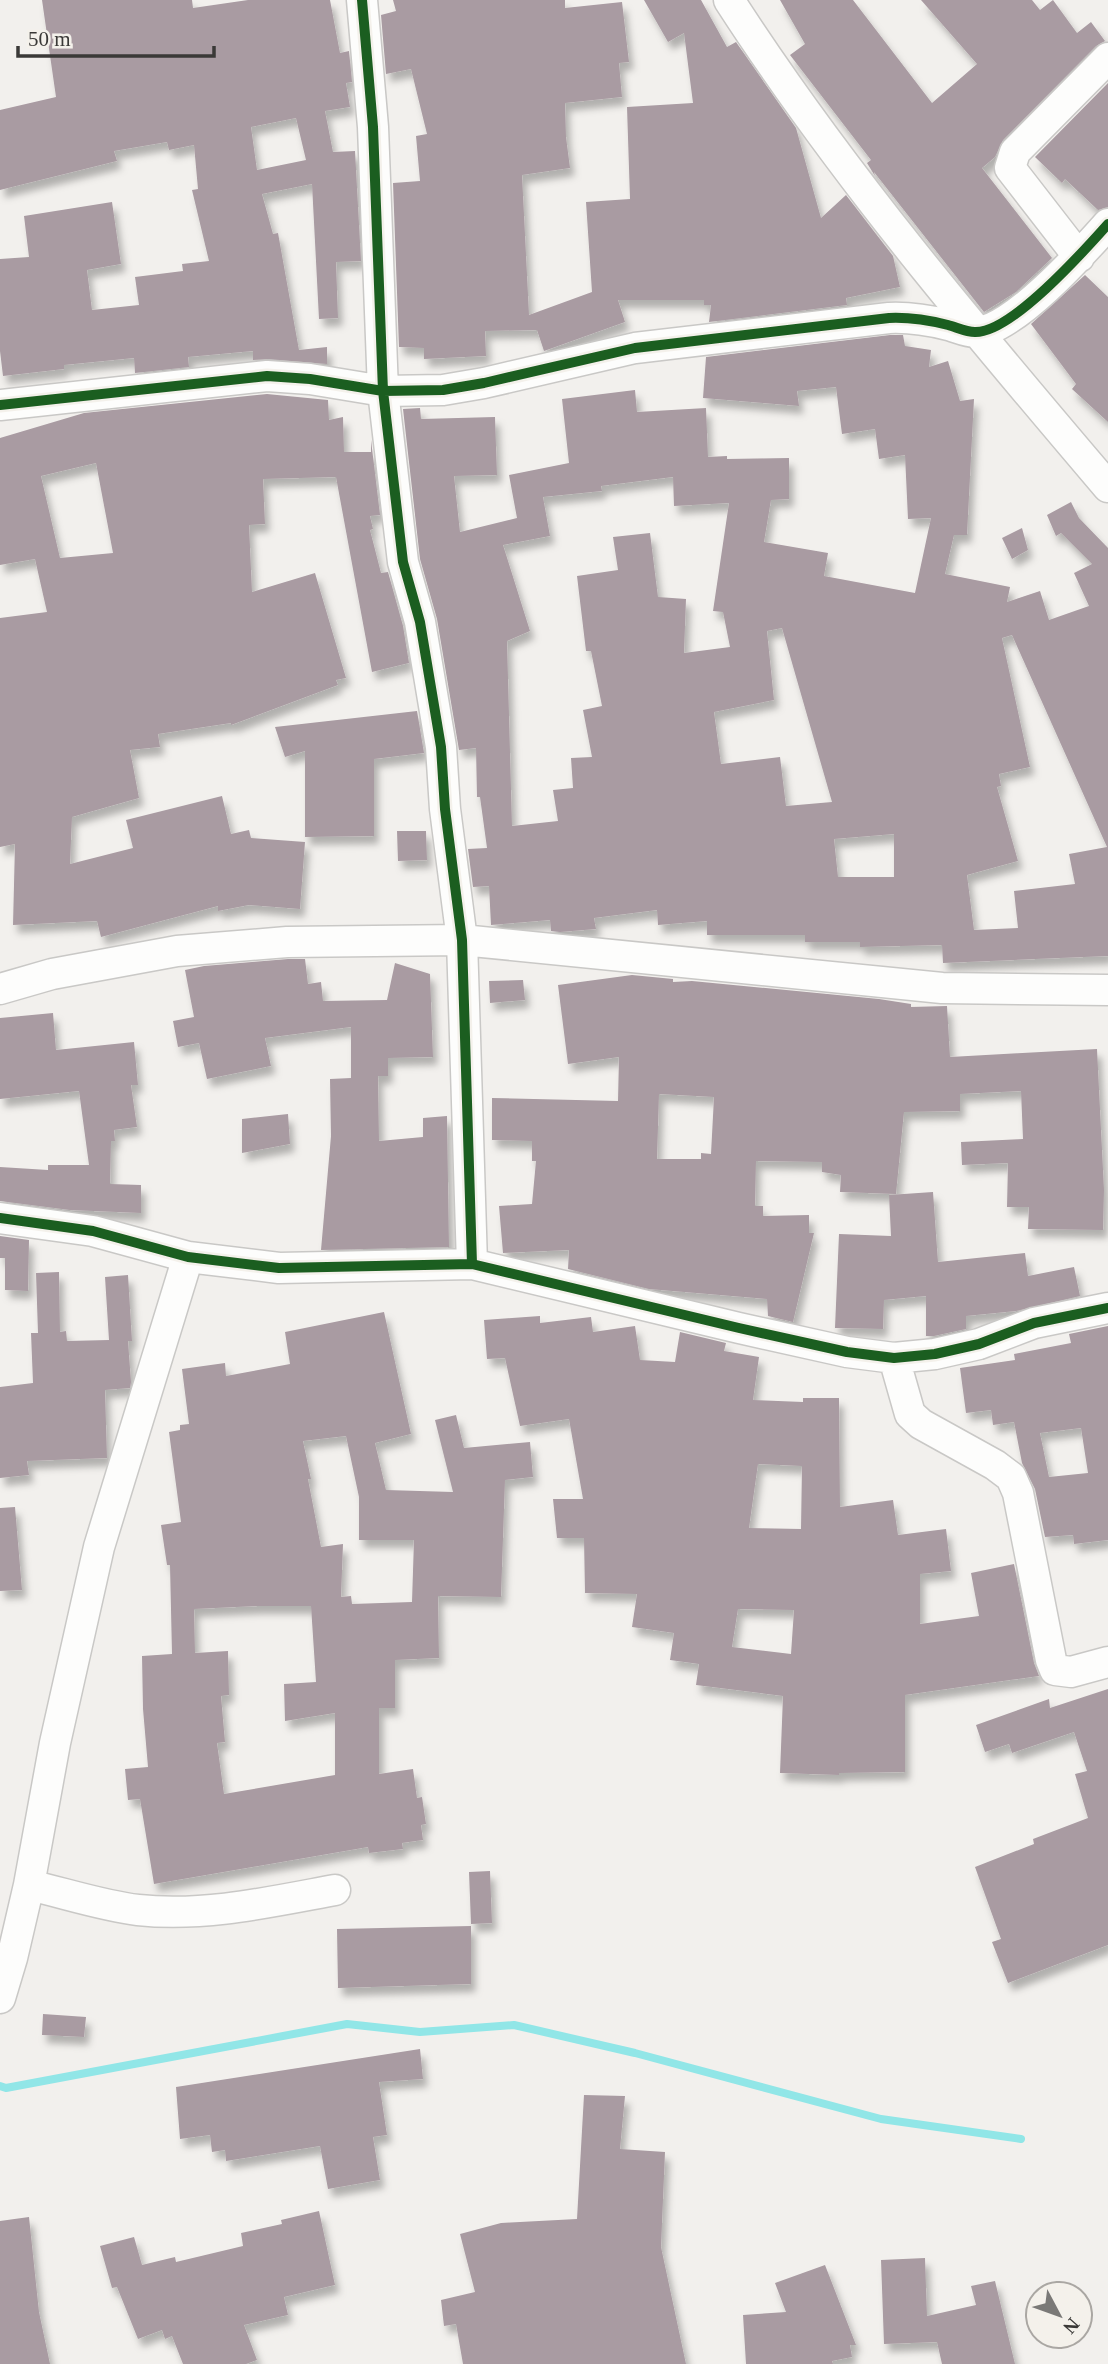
<svg xmlns="http://www.w3.org/2000/svg" width="1108" height="2364" viewBox="0 0 1108 2364" font-family="'Times New Roman',serif">
<style>
.lines{fill:none;stroke-linecap:round;stroke-linejoin:round}
.stream{stroke:#91e6e7;stroke-width:8}
.building{fill:#a99ba2;fill-rule:evenodd;filter:url(#shadow)}
.minor-casing{stroke:#c9c8c6;stroke-width:33}
.minor{stroke:#fdfdfc;stroke-width:30}
.cycleway-casing{stroke:#f4f1eb;stroke-width:15}
.cycleway{stroke:#1b5e20;stroke-width:10}
</style>
<defs>
<filter id="shadow"><feDropShadow dx="4.5" dy="8" stdDeviation="3.5" flood-color="#0004"/></filter>
</defs>
<rect width="100%" height="100%" fill="#f2f0ed"/>
<g class="lines">
<!-- stream -->
<path class="stream" d="M0,2086L6,2088L347,2024L420,2032L514,2025L635,2053L881,2119L1021,2139"/>
</g>
<!-- building -->
<path class="building" d="M42,0H192L193,8L248,0H330L340,53L349,51L352,82L346,83L350,107L325,111L333,152L355,151L361,261L336,262L338,318L319,319L312,184L262,194L273,234L278,233L299,350L327,347V364L268,359L253,360V351L188,357L189,367L135,373L134,358L64,365V369L3,376L0,351V259L29,257L24,216L112,202L121,264L87,270L92,310L139,305L135,277L183,271L182,264L209,261L192,190L198,189L194,145L169,150L167,142L114,151L117,161L0,190V110L56,97ZM296,118L306,160L257,170L251,127Z
M393,0H565V8L622,2L629,62L619,63L622,97L565,103L566,137L570,168L522,175L529,315L592,292L586,202L630,199L627,107L693,103L684,33L668,42L644,0H701L727,47L736,42L796,128L821,218L846,195L893,256L900,287L846,298L847,305L709,322L711,305H704V300H618L625,322L544,351L537,330L485,331L486,356L424,359V348L399,347L393,183L420,181L416,136L427,134L411,69L386,74L381,15L396,11Z
M780,0H853L932,103L977,64L921,0H1032L1040,10L1053,0L1077,33L1091,22L1105,41L1096,46L1003,140L995,157L982,168L1052,258L1016,292L984,312L874,172L875,176L867,163L871,160L790,55L805,44Z
M1108,83V207L1098,210L1065,179L1062,183L1035,157Z
M1085,275L1108,297V422L1072,389L1076,384L1031,324Z
M890,335H903L905,346L931,350L929,367L948,361L960,401L974,399L967,535H954L945,574L1010,587L1007,602L1040,591L1049,620L1089,606L1074,573L1092,564L1061,533L1056,536L1047,515L1071,502L1079,518L1108,548V956L943,963L942,945L860,947V942H805V935H707V921L658,925L657,910L594,918L596,929L560,932L551,931L550,920L491,925L489,886L473,887L468,849L487,848L480,797H477L476,748L459,750L437,619L420,559L403,409L420,408L421,419L495,417L497,475L454,476L460,532L517,518L509,475L569,463L562,399L635,390L637,412L706,408L708,457L727,456V459L789,458V499L771,500L764,542L828,553L824,576L915,593L931,518L908,519L905,455L879,459L875,429L842,434L836,387L797,391L799,406L703,398L706,357ZM673,477L674,506L729,503L713,611L723,612L730,647L684,653L686,599L658,597L650,533L613,537L618,570L577,576L586,651H591L602,706L583,710L592,757L571,758L573,788L553,790L558,821L512,826L507,641L530,631L503,545L550,536L543,497L602,491L601,486ZM782,628L832,802L786,806L780,757L721,764L714,712L774,700L767,631ZM1012,635L1107,847L1069,854L1075,884L1014,891L1018,928L974,930L967,875L1018,861L997,787L1001,786L999,774L1030,767L1002,638ZM894,834V877H838L834,839Z
M267,394L328,400L329,420L343,417L344,452H371V440L380,515L370,516L373,529L370,530L381,573L388,572L403,626L409,663L372,672L336,477L263,479L265,524L249,525L252,592L315,573L346,678L336,680L338,685L231,725V723L158,734L160,747L130,750L139,798L72,817L70,864L133,848L126,820L222,796L231,834L249,830L251,838L305,842L300,909L249,905L218,911V906L101,937L97,921L13,925L15,844L0,847V618L47,612L35,559L0,565V438L84,413ZM96,463L113,553L60,558L41,476Z
M1022,528L1028,550L1012,559L1002,538Z
M417,711L424,753L374,759V836L305,837V751L285,757L275,727Z
M397,831H426L427,860L398,861Z
M288,959H305L308,984L321,982L323,1001L387,1000L395,963L430,974L433,1057L388,1058V1076H378L379,1141L423,1137V1118L447,1116L449,1247L321,1250L331,1136L330,1079L351,1078V1027L265,1038L271,1066L207,1079L199,1043L178,1047L173,1021L194,1017L185,970L204,966Z
M632,975L673,979V982L692,981L879,999L911,1004V1007L947,1006L950,1057L1097,1049L1104,1190L1103,1230L1028,1229L1029,1207H1007L1008,1163L962,1165L961,1142L1023,1139L1021,1091L960,1094V1111L904,1112L896,1194L840,1192L841,1175L822,1172V1162L756,1161L755,1206H763V1216L809,1215V1233H814L793,1322L768,1316L767,1299L649,1289L568,1269L569,1250L503,1253L499,1206L532,1204L536,1161H532V1141L492,1140V1098L618,1101L619,1057L568,1064L558,985ZM659,1094L714,1097L711,1154L701,1153V1159H657Z
M523,980L525,1000L490,1003L489,981Z
M53,1013L56,1050L134,1042L138,1085H131L137,1127L114,1130L115,1141H111L110,1184L141,1185V1213L70,1210L0,1201V1167L48,1170V1165H89L79,1091L0,1099V1018Z
M288,1114L290,1144L242,1153V1119Z
M933,1192L938,1262L1025,1253L1028,1276L1074,1267L1080,1296L1016,1311L966,1316V1329L934,1336H926V1296L884,1300L883,1329L835,1328L839,1234L891,1236L889,1195Z
M0,1236L29,1240L28,1291L5,1290V1258H0Z
M59,1272L60,1332L66,1331L67,1341L109,1340L105,1277L128,1275L132,1341H128L131,1382L130,1388L105,1390L107,1458L27,1461L29,1475L0,1478V1387L33,1383L31,1333H38L36,1273Z
M384,1312L411,1434L375,1443L386,1490L453,1492L435,1420L456,1415L464,1448L530,1442L533,1477L505,1480L501,1597L438,1596L439,1658L395,1660V1708H379V1774L413,1769L417,1798L422,1797L426,1824L421,1825L423,1840L402,1843L403,1849L369,1853L368,1847L154,1884L140,1799L128,1800L125,1769L148,1767L143,1709L142,1656L172,1654L170,1565H167L161,1525L181,1522L169,1432L180,1430V1425L189,1424L182,1369L225,1363L226,1376L290,1364L285,1332ZM346,1436L359,1497V1540H414L412,1602L352,1604L351,1596L341,1597L343,1544L321,1547L308,1479H311L303,1441ZM257,1606H311L316,1682L284,1684L285,1721L335,1713V1775L224,1794L217,1743L225,1742L221,1696L229,1695L228,1651L195,1653L194,1609Z
M540,1316V1323L591,1317L593,1332L635,1326L640,1360L675,1362L680,1332L726,1343L724,1351L759,1357L753,1400L803,1402V1398H839L840,1507L893,1500L898,1535L946,1529L951,1571L920,1574V1624L979,1616L971,1573L1014,1564L1034,1663L1039,1676L905,1695V1772L839,1773V1775L780,1773L783,1696L696,1685L699,1664L670,1660L674,1633L632,1627L637,1594L585,1593L584,1538H557L553,1499H583L569,1419L520,1426L505,1358L487,1359L484,1320ZM758,1464L802,1466L801,1529L749,1528ZM738,1609L794,1610L791,1654L732,1647Z
M1108,1326V1540L1074,1544L1073,1535L1045,1537L1035,1489L1022,1463L1014,1422L993,1425L991,1410L966,1413L960,1368L1015,1360L1014,1354L1071,1343L1069,1334ZM1081,1428L1088,1473L1049,1477L1040,1433Z
M15,1507L22,1590L0,1591V1508Z
M1108,1689V1945L1008,1983L992,1942L1001,1939L975,1867L1034,1844L1033,1839L1088,1818L1075,1774L1087,1771L1074,1732L1012,1753L1009,1744L985,1752L976,1725L1049,1699L1050,1708Z
M490,1871L492,1923L471,1924L469,1872Z
M471,1926V1984L338,1988L337,1929Z
M43,2014L86,2017L84,2037L42,2035Z
M420,2049L423,2079L379,2082L387,2135L373,2137L380,2180L328,2189L320,2146L226,2161L225,2150L212,2152L210,2135L180,2139L176,2087Z
M584,2095L625,2096L620,2149L665,2152L661,2247L686,2364H463L456,2324L444,2326L441,2300L475,2292L460,2234L501,2223L577,2219Z
M319,2211L335,2285L284,2297L288,2315L244,2325L257,2360L246,2364H183L172,2336L165,2339L162,2330L138,2339L117,2287L112,2288L100,2246L134,2237L142,2265L175,2257L176,2262L243,2246L241,2233L282,2224L281,2220Z
M29,2217L39,2312L50,2364H0V2221Z
M925,2258L927,2316L976,2305L971,2286L995,2281L1015,2364H942L937,2342L884,2344L881,2260Z
M825,2265L856,2345H850L852,2357L832,2361L833,2364H746L743,2315L786,2312L775,2283Z"/>
<g class="lines">
<!-- minor casing -->
<g class="minor-casing">
<path id="minor" d="M362,0L373,127L383,391L403,562L420,622L441,747L445,809L462,940L472,1264
M729,0C840,172 976,332 1108,487
M1079,257L1010,168L1015,152L1108,58
M0,405L267,376L310,379L383,391L443,390L484,383L635,348L889,318C911,317 928,320 948,325C956,327 966,332 975,332C1011,333 1084,251 1108,224
M0,989L52,974L177,951L287,942L462,940L942,988L1108,990
M0,1218L93,1231L188,1257L279,1268L472,1264L739,1328L847,1352L894,1358L935,1354L979,1344L1034,1323L1108,1308
M894,1358L910,1414L921,1424L995,1465L1011,1477L1018,1493L1051,1660L1055,1670L1071,1672L1108,1662
M29,1885C64,1893 103,1906 138,1910C205,1917 270,1902 335,1890
M0,1998L12,1958L29,1885L55,1743L99,1547L188,1257"/>
</g>
<!-- minor -->
<use href="#minor" class="minor"/>
<!-- cycleway casing -->
<g class="cycleway-casing">
<path id="cycleway" d="M362,0L373,127L383,391L403,562L420,622L441,747L445,809L462,940L472,1264
M0,405L267,376L310,379L383,391L443,390L484,383L635,348L889,318C911,317 928,320 948,325C956,327 966,332 975,332C1011,333 1084,251 1108,224
M0,1218L93,1231L188,1257L279,1268L472,1264L739,1328L847,1352L894,1358L935,1354L979,1344L1034,1323L1108,1308"/>
</g>
<!-- cycleway -->
<use href="#cycleway" class="cycleway"/>
</g>
<!-- north arrow -->
<g transform="translate(1059 2315) rotate(131)"><circle r="33" fill="#f4f1eb" stroke="#aaa7a3" stroke-width="2"/>
<path d="M0-5L12 26L0 18L-12 26Z" fill="#7a7977"/>
<text y="-10" font-size="19" font-weight="bold" text-anchor="middle" fill="#3a3937">N</text>
</g>
<!-- scale -->
<path d="M18 46v10h196v-10" fill="none" stroke="#3a3937" stroke-width="3.5"/>
<text x="28" y="46" font-size="21" fill="#3a3937" stroke="#f4f1eb" stroke-width="5" paint-order="stroke">50 m</text>
</svg>
